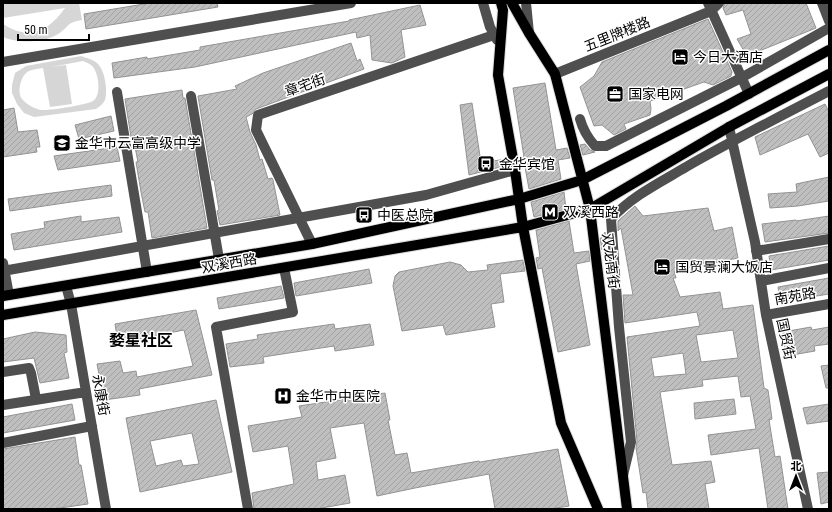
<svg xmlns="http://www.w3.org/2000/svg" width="832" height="512" viewBox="0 0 832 512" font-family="'Roboto Condensed','Noto Sans SC',sans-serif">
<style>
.pitch{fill:#d6d6d6;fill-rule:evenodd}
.building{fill:url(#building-hatch);stroke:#939393;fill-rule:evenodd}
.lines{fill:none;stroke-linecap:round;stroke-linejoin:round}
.major-casing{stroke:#dbdbdb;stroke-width:12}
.minor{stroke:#4f4f4f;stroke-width:10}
.major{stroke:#000;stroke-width:10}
.labels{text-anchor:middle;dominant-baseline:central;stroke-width:3;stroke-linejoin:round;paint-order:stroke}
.street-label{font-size:14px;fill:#000;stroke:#fff}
.poi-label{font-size:14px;fill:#000;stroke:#fff;text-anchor:start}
.quarter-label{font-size:16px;font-weight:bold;fill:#000;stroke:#fff}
</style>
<defs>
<pattern id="building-hatch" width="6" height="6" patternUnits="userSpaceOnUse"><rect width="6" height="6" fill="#bfbfbf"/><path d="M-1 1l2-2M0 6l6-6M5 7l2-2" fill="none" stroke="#a2a2a2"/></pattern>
</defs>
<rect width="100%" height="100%" fill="#fff"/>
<!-- pitch -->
<path class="pitch" d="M3,3H79L82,20C67,23 71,24 61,32C47,43 19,44 3,37V24C29,41 49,31 65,8L3,18Z
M81,56C86,58 93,59 98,64C105,71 108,91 105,100C103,104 100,106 96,109L34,117L24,113L17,104L12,93V85L15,73L26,66ZM83,61C85,62 89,63 91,65C99,71 102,96 93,101C86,105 48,111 41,110C35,109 26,104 22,99C17,93 20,79 26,73C30,69 38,69 43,68L50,107L72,104L66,65L51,67Z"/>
<!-- building -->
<path class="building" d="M150,3H217L218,7L86,29L84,14Z
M725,3H806L816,28L747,56L737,39L751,34L743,10L726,15L723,8Z
M420,5L426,25L401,30L405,57L392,63L372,60L370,35L357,38L356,32L195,67L114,78L112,63L147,57V59L200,50V47L349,21V20Z
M708,19L732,72L731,76L713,85L704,82L650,101L651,109L650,115L624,124L626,129L614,135L602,125L594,126L580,87L594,76L602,62Z
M351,43L357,61L360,59L364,69L256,109L252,114L246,117L250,132L256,145L260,160L262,159L268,179L272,178L273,180L280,215L220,225L217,211L219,210L214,180H212L198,96L237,89L235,86L263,73Z
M545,83L556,150L567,148L570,158L558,160L561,179L529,189L525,167L521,168L519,158L524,157L513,88Z
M182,90L183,98H185L207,228L152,238L148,212H145L141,192L136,162H138L133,137H131L125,99Z
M472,103L481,163L506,159L508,165L469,175L460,105Z
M825,104L829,112V153L820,157L808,134L760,155L755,137Z
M14,108L18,132L37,130L40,147H36L37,152L3,157V110Z
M111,116L114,131L79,139L75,125Z
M585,144L590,150L595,152L583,155L580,145Z
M117,147L120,161L58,170L54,156Z
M829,177V201L798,206L770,208L768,194L797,192L796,184Z
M111,185L112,196L10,211L8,199Z
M564,192L566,209L534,217L531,202Z
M635,206L643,216L708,208L714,231L732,227L738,258L674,271L676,278H673L680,297L720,292L723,309L753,305L764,388L768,390L772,419L769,420L775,457L780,456L788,509H768L759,448L711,455L708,435L756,429L750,396L741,397L738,376L702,380L703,386L660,392L672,465L711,461L715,482L705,484L709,509H648L646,492L643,493L636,448L637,441L627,337L700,326L697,312L625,323L623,295H633L621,228L618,231V221ZM733,330L738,358L701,362L696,335ZM683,353L686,374L654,377L651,358Z
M81,216V222L119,217L122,232L14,250L11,234L45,228L44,222Z
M829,216V233L765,242L762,224L796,220V221Z
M569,221L574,253L589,251L590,261L576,264L590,345L558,352L542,268L538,269L536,258L540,257L536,230Z
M605,232L606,245L602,250L600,239Z
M829,246V260L771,270L769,256Z
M523,260L525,271L500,274L504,302L491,304L495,327L446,335L443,325L402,331L393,286L395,276L399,272L450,262L461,265L468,272L488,270L487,265Z
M369,269L372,283L296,296L294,283Z
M829,278V294L780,302L778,287Z
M281,286L284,298L219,309L217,298Z
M196,310L212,375L139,389L140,395L104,400L97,364L120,361L123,373L136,371L137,377L193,366L184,330L118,343L115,324Z
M334,324L335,329L370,324L374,345L335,351L334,346L263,357L264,363L230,367L226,344L258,339L257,335Z
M811,327L812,330L829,327V344L814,346L815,351L786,356L783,332Z
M35,332L66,335L67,352L64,353L69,378L40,383L34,358L3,362V339Z
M829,365V388H826L821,366Z
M385,393L390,420H388L395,455L407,453L411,473L479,461L480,462L558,449L569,506L550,509H495L489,474L415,488L377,496L364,423L330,428L336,458L316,462L318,480L345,475L350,503L316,509H254L252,493L294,484L288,446L253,452L248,426L302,417L299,406Z
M734,399L736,414L695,419L694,403Z
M216,400L232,472L140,492L126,418ZM192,433L199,464L183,466L181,460L156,466L150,441Z
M72,404L75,420L3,433V417Z
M829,404V421L807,424L803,408Z
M75,437L79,465H81L88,504L53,509H3V449Z
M829,472V502L821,504L817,473Z"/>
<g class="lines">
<!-- major casing -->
<g class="major-casing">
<path id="major" d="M501,3L503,10L498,75L515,170L523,227L561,423L598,509
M512,3L529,33L555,74L590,209L627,509
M3,296L312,244L519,199L582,180L726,106L829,50
M3,315L523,227L590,209L729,127L829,74"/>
</g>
<!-- minor -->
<path class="minor" d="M483,3L490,27L497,40
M526,3L529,33
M708,3L749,94
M822,3L829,21
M3,62L351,3
M555,74L711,11L719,3
M117,92L147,272
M191,96L219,259
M580,119C583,130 587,137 595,146H606L741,78L829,28
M729,127L755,242L766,315L808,509
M312,244L256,130L258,115L494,35
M756,251L829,239
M3,263L9,295
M3,271L426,195L515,170
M761,281L829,268
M66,286L71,304L106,509
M766,315L829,304
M3,372L29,368L31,373L36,399
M3,405L86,392
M3,443L92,426
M623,475L631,442L619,327L611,219C632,196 659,183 686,167C733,140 781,116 829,91
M248,509L216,327L293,312L284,268"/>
<!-- major -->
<use href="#major" class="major"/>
</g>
<!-- icons -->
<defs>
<g id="hotel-square" transform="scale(0.9)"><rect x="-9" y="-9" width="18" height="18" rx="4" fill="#000" stroke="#fff"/><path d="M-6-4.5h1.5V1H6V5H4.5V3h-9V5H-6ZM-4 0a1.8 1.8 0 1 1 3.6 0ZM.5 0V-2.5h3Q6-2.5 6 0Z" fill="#fff"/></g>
<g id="office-square" transform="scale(0.9)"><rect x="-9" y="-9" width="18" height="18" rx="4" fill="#000" stroke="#fff"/><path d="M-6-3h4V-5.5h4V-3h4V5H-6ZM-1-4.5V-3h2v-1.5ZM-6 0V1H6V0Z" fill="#fff"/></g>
<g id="school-square" transform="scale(0.9)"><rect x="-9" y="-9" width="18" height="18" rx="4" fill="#000" stroke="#fff"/><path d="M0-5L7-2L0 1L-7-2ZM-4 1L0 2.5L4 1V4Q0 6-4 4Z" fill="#fff"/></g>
<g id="bus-square" transform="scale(0.9)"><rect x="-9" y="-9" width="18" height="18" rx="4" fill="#000" stroke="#fff"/><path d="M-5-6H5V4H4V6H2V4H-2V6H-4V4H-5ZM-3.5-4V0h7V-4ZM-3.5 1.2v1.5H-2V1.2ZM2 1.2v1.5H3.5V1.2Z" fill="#fff"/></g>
<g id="metro-square" transform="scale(0.9)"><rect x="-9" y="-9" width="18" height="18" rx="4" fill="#000" stroke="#fff"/><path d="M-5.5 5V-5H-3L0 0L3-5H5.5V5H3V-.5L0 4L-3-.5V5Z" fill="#fff"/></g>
<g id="hospital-square" transform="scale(0.9)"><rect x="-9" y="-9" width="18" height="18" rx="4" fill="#000" stroke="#fff"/><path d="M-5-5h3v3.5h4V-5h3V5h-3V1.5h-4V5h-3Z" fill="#fff"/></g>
</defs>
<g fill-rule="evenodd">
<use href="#hotel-square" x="680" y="57"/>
<use href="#office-square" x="615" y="94"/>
<use href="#school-square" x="62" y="143"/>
<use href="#bus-square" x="486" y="164"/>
<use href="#metro-square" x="550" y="212"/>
<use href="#bus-square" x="364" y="215"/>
<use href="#hotel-square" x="662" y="267"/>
<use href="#hospital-square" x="283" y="396"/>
</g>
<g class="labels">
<!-- street labels -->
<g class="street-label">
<text transform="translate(617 34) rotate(-22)">五里牌楼路</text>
<text transform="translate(305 85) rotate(-19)">章宅街</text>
<text transform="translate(611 261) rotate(83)">双龙南街</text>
<text transform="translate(229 263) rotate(-10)">双溪西路</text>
<text transform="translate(795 296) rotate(-10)">南苑路</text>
<text transform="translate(786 339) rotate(78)">国贸街</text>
<text transform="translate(101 395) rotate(80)">永康街</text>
</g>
<!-- poi labels -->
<g class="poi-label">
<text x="693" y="57">今日大酒店</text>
<text x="628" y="94">国家电网</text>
<text x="75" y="143">金华市云富高级中学</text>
<text x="499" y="164">金华宾馆</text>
<text x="563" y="212">双溪西路</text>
<text x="377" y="215">中医总院</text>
<text x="675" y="267">国贸景澜大饭店</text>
<text x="296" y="396">金华市中医院</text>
</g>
<!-- quarter labels -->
<g class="quarter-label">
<text x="141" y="340">婺星社区</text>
</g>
</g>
<!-- border -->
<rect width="832" height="512" fill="none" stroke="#000000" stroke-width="8"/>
<!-- north arrow -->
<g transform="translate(796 476)" stroke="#ffffff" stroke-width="3" paint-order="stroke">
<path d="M0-3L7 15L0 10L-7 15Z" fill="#000000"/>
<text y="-6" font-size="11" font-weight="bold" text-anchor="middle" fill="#000000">北</text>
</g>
<!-- scale -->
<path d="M18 34v6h71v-6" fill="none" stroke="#000000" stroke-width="2"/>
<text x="24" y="34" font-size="12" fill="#000000" stroke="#ffffff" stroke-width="3" paint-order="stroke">50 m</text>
</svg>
